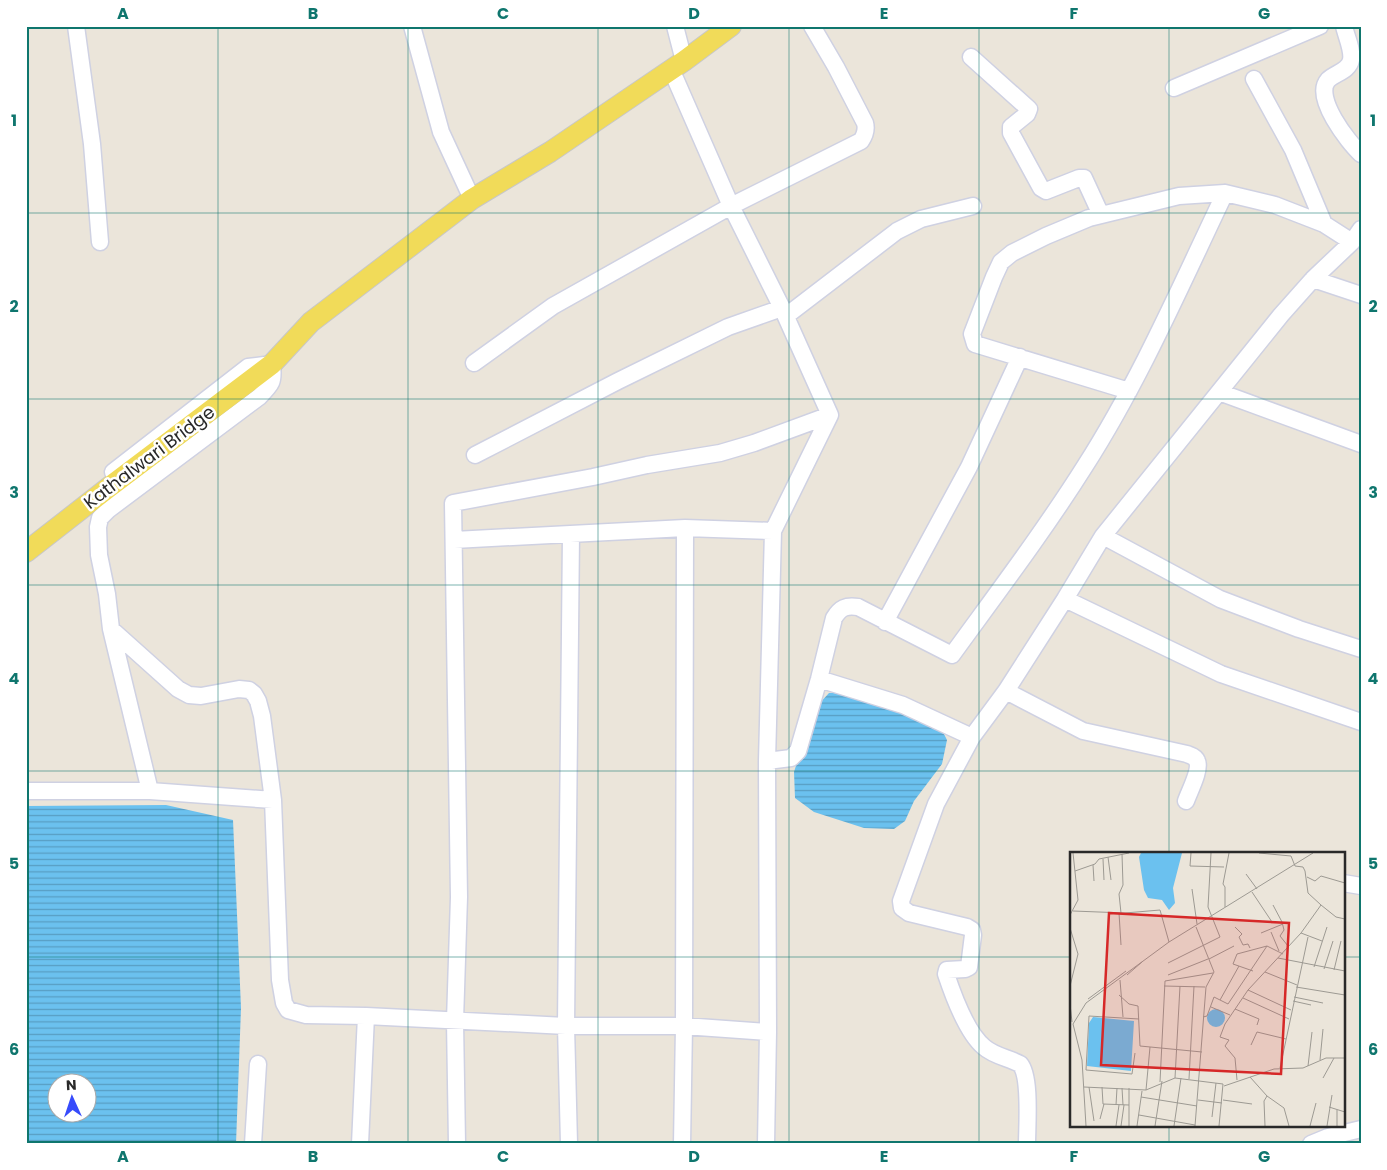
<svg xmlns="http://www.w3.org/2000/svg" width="1387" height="1170" viewBox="0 0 1387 1170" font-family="Poppins,sans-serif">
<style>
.water{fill:url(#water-rules);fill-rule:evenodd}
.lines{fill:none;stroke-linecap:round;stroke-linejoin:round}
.minor-casing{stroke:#cfd1e2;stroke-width:19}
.major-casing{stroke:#c7c7c7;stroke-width:22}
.minor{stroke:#fff;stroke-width:16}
.major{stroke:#f1db59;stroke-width:20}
.grid{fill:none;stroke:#0f766e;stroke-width:1;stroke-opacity:0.55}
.labels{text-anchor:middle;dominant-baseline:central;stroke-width:5;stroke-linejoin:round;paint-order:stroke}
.street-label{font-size:18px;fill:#292929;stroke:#fff}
.inset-road{fill:none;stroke:#9d9a93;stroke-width:1}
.view{fill:#d62828;fill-opacity:0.15;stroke:#d62828;stroke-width:2.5}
.inset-edge{fill:none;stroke:#292929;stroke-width:2.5}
.neatline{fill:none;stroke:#0f766e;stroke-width:2}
.grid-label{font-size:16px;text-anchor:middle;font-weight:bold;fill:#0f766e}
</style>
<defs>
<pattern id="water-rules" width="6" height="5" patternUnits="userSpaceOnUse" patternTransform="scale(1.25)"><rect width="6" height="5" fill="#6bc1ef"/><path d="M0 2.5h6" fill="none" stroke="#589dc2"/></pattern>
</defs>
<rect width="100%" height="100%" fill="#ebe5da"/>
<!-- water -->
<path class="water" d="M829,693H848L941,728L947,740L942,764L914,801L905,821L894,829L864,828L814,812L795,798L794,772L811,718L818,705Z
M166,805L233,820L241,1008L236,1144H26V806ZM58,1082H88V1112H58Z"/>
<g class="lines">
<!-- minor casing -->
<g class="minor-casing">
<path id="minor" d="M76,26L92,144L100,242
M412,26L441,132L472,199
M675,26L684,61
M1344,26C1346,36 1353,50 1351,60C1349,71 1335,73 1328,80C1313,97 1348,142 1361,154
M971,57L1029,109L1027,114L1011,127V133L1041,188L1046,191L1079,178H1084L1101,215
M671,69L731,206L782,308L830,415L773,531L767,761L768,1032L766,1144
M1254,79L1293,150L1324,224
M1174,88L1320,26
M1313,279L1361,295
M786,316L897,231L921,219L973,206
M474,363L553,306L731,206L861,141C865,135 867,130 865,123L836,67L812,26
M1129,391L975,344L972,334L994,277L1001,262L1012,253L1046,236L1089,218L1179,196L1225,193L1275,205L1324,224L1352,242
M1219,392L1361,444
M475,455L618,381L728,327L782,308
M113,472L248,367L272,364C274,382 272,384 259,397L108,510L100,518L98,527L99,555L107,594L111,629L150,791
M1103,536L1220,599L1299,629L1361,649
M454,540L685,528L773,531
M1065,599L1221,674L1361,722
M885,622L969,467L1020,357
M111,629L178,689L189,695L201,696L239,689L249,690L254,694L258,701L262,716L273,800L280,980L284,1003L288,1010L306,1015L366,1016L566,1026H684L768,1032
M819,679L903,705L972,737
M1006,691L1083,731L1187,754C1191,756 1195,756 1197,761C1201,770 1189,792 1186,801
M767,761L791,758L798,751L819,679L834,618C840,608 846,605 858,607L952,655C997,593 1044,531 1085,466C1140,380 1181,285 1225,193
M26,791H150L273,800
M1343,883L1361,886
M253,1144L258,1064
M360,1144L366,1016
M457,1144L455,1021L459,897L453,503L593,477L647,465L720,453L754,443L830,415
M569,1144L566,1026L571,534
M682,1144L684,1026L685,528
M1027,1144C1027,1126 1031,1076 1020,1064C1009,1058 994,1056 984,1047C967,1033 953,995 946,974L947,970L965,969L969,967L973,935L972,930L967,927L909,913L902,908L901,901L936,804L972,737L1006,691L1065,599L1103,536L1281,315L1313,279L1352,242L1361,229
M1311,1144L1328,1137L1361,1129"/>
</g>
<!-- major casing -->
<g class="major-casing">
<path id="major" d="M26,552L108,488L272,364L311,322L472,199L550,152L684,61L731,26"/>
</g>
<!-- minor -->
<use href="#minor" class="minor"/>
<!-- major -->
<use href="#major" class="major"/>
</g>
<!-- grid -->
<path class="grid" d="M218,26V1144M408,26V1144M598,26V1144M789,26V1144M979,26V1144M1169,26V854M26,213H1361M26,399H1361M26,585H1361M26,771H1361M26,957H1071M1343,957H1361M1169,1126V1144"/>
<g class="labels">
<!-- street labels -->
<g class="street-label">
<text transform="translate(149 457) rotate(-37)">Kathalwari Bridge</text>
</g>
</g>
<!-- overview -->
<g transform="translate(1070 852)">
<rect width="275" height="275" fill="#ebe5da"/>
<path d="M71,1H112L103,36L105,51L99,58L92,48L78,46L74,38L69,5ZM137 166a9 9 0 1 1 18 0a9 9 0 1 1-18 0ZM23,165L64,169L61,219L17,214L19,171Z" fill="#6bc1ef"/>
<path class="inset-road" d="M121,1L120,14L154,15M38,5L41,28M33,7L34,28M23,13L24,29M5,19L25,12L29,7L59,1M176,22L187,37M237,25L245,29L251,24L275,31M122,37L127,72M182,40L202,70M203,53L212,70L214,78L210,84L218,94M251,53L266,65L275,67M155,55V35L153,32L159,1M3,59L55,61L90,58L99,90M49,61L51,93M51,61L49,42L53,33L52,2M0,63L8,48L3,1M165,75L172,82L169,85L173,93L178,92L180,96M0,76L8,102L0,134M201,80L209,99M191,81L213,72M231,81L252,89M208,106L275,119M139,107L164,94M98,111L150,85L138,55L141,1M244,115L257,75M254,117L263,89M264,118L271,89M183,119L163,112L167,102L197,94L213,102M195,120L227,133M57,123L72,110M98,123L138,107M50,128L53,165M94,134L135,135M226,135L275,143M178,138L221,158M49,143L59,152L68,154L70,194L132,200M224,145L253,151M173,146L219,167M18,147L56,119M150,148L169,114M223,149L241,153M0,152L2,170M141,155L160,163M165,157L189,167L187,173M133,165L137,164L144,145L158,152L197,94M181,193L187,180L216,187M65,201L62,222L16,218L19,164L69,167M250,208L253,177M238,214L242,180M210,216L238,85M180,225L197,244L214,256L219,274M105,226L110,134M253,226L264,206M119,227L124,134M167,228L165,206L155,194L159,188L150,185L155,172L178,138L231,81L251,53L238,41L235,19L233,15L225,14L221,4L189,1M90,230L95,129L143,121M154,234L204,217L233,216L256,206H275M14,235L76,238L105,226L153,232L149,274M19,235L24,269M32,235L33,252L59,253M52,236L53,253M76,238L80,195M71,245L127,254M128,248L152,251M153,248L182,252M46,253L47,236M259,255L275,260M69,263L125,273M142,265L146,231M30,267L34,252M16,274L12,208L3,172L16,151L99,90L243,1M46,274L49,253M51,274L54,253M59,274V236M67,274L72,239M85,274L92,229M104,274L111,226M125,274L136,135L144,120L126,75M195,274L194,249L197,244M240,274L246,251M257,274L262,243M267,274V258"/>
<path class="view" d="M39,61L219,71L211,222L31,213Z"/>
<rect width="275" height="275" class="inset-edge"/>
</g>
<!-- border -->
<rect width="1387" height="1170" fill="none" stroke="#ffffff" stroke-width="55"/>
<!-- north arrow -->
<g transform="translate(72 1098) rotate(357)"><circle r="24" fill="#ffffff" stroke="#a9a9a9"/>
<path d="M0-4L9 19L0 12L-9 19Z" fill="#374bfb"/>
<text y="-8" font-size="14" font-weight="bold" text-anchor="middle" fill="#292929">N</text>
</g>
<rect x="28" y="28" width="1332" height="1114" class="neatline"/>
<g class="grid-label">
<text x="123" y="19">A</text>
<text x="313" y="19">B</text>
<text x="503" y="19">C</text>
<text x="694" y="19">D</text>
<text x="884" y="19">E</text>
<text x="1074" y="19">F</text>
<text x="1264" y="19">G</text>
<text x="14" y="126">1</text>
<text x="1373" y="126">1</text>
<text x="14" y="312">2</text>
<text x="1373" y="312">2</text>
<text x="14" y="498">3</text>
<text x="1373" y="498">3</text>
<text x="14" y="684">4</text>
<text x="1373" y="684">4</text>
<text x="14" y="869">5</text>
<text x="1373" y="869">5</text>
<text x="14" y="1055">6</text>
<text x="1373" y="1055">6</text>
<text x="123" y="1162">A</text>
<text x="313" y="1162">B</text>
<text x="503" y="1162">C</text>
<text x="694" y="1162">D</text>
<text x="884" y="1162">E</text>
<text x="1074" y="1162">F</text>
<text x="1264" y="1162">G</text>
</g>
</svg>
